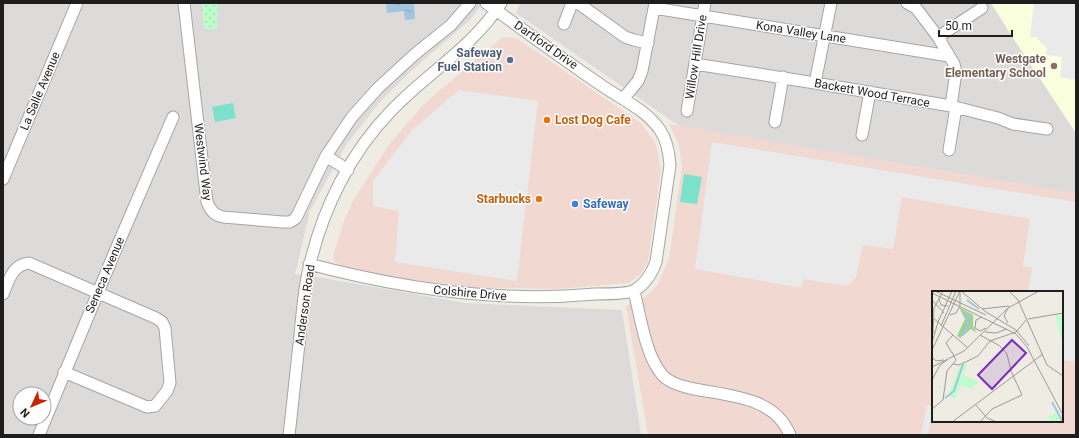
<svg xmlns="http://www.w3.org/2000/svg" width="1079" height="438" viewBox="0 0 1079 438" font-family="Roboto,sans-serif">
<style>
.residential{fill:#dcdbda;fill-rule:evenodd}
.commercial{fill:#f1d8d1;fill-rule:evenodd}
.education{fill:#f9ffdc}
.park{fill:url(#park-dots)}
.pitch{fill:#7de2cc}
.parking{fill:#eaeaea}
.water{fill:url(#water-ripples)}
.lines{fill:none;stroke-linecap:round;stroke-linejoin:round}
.minor-casing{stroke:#a5a5a5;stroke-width:13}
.minor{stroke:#fff;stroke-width:11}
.service-dot{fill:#5c6f8a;stroke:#fff;stroke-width:1.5}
.education-dot{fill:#8d6e63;stroke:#fff;stroke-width:1.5}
.food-dot{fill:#e8710a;stroke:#fff;stroke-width:1.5}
.shop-dot{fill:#3f7fe0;stroke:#fff;stroke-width:1.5}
.labels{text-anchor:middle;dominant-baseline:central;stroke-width:3;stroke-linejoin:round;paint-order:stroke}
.street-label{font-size:12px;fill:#1e1e1e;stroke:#fff}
.service-label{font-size:12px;font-weight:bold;fill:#4e5e75;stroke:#fff;text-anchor:end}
.education-label{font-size:12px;font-weight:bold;fill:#785e54;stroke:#fff;text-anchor:end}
.food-label{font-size:12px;font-weight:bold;fill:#c56008;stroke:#fff;text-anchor:start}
.shop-label{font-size:12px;font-weight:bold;fill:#366cbe;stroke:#fff;text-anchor:start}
.inset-river{fill:none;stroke:#a1c6df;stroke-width:2}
.inset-road{fill:none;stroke:#9b9a94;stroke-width:1}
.view{fill:#7b2cbf;fill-opacity:0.15;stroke:#7b2cbf;stroke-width:2}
.inset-edge{fill:none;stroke:#1e1e1e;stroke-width:2}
</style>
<defs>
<pattern id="park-dots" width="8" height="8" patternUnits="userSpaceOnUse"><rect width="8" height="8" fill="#bdfccd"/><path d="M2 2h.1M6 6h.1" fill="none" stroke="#a2d8b0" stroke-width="1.8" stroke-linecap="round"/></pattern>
<pattern id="water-ripples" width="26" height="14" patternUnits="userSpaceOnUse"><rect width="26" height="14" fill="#a1c6df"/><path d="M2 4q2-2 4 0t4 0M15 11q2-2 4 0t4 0" fill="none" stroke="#8aaabf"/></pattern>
</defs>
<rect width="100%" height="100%" fill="#efede3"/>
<!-- residential -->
<path class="residential" d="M3,3H483L470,20L409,73L379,103L346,145L310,211L295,274L323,278L466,303L622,310L641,435H3ZM20,394H44V418H20Z
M520,3H991L1076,133V194L685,130L516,13Z"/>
<!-- commercial -->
<path class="commercial" d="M503,37L516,38L641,123L656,144L661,170L648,262L641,274L629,283L558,289L479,288L398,278L342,267L334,261L333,256L344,221L353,201L390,143L427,101Z
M669,124L1076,193V435H648L626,306L645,297L657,286L669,259L682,167L679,145ZM933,292H1062V421H933Z"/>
<!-- education -->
<path class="education" d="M991,3H1076V133L1013,38Z"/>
<!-- park -->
<path class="park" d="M202,3H218L217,29H204Z"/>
<!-- pitch -->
<path class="pitch" d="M233,103L236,118L215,122L212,107Z
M684,174L702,177L697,204L680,202Z"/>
<!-- parking -->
<path class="parking" d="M1034,3H1076V80L1060,77L1062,57L1046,55L1047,48L1036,37H1030Z
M459,90L538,101L517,281L395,262L399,211L373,206V181L412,130Z
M712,142L1076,202V362L1062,360V292H1028L1032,268L1023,266L1030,219L902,197L893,249L863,245L856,277L847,286L803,279L801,288L695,269Z
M927,405L933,406V409L928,435H921Z"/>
<!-- water -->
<path class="water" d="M386,3H414L415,19L405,20L404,11L387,13Z"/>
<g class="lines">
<!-- minor casing -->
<g class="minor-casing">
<path id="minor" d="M184,3L207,202C211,211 214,215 223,217L282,222H290L296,218L326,156L352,117L378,88L415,54L451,25L470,3
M578,3L625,37L634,40L648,43
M907,3L916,8L938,37L954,64L956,72L951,106
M654,8L949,56
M564,24L572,3
M938,37L982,8
M695,64L815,83L951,106L998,118L1013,124L1047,129
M815,83L831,3
M623,99L638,81L642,71L655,3
M687,111L705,3
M775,122L783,77
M862,135L870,92
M949,150L956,107
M326,156L348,170
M3,179L77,3
M309,264C403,289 499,303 595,294C603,294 629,294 635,290C645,284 652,273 656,262L670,165C669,152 667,140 660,130C646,110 623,100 604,87C564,60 525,31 486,3
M634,291C640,315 645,352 660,372C667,383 682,386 694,389C730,396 775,397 790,435
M3,294C9,280 12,265 29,263L156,318L162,322L165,328L170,383L167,391L155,406L147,407L64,372
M39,435L116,249L173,117
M289,435C293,402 296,369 300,336C302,312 304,287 310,264C323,208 351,152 391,111C427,73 473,47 501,3"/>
</g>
<!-- minor -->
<use href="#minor" class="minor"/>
</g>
<!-- markers -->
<circle class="service-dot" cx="510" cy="60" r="4"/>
<circle class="education-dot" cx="1054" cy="66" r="4"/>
<g class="food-dot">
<circle cx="547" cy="120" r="4"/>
<circle cx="539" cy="199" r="4"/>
</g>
<circle class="shop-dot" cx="575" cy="204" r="4"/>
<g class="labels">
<!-- street labels -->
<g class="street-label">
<text transform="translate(801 32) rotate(9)">Kona Valley Lane</text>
<text transform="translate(546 45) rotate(35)">Dartford Drive</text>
<text transform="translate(696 57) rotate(-81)">Willow Hill Drive</text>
<text transform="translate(40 91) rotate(-67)">La Salle Avenue</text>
<text transform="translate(872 93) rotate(10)">Backett Wood Terrace</text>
<text transform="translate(203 162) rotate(83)">Westwind Way</text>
<text transform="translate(105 275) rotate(-67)">Seneca Avenue</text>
<text transform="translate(470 293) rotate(5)">Colshire Drive</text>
<text transform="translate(305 305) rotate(-82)">Anderson Road</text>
</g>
<!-- service labels -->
<g class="service-label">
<text x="502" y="53">Safeway<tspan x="502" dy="14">Fuel Station</tspan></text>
</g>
<!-- education labels -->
<g class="education-label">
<text x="1046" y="59">Westgate<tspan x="1046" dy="14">Elementary School</tspan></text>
</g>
<!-- food labels -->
<g class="food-label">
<text x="555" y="120">Lost Dog Cafe</text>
<text x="531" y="199" text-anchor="end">Starbucks</text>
</g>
<!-- shop labels -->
<g class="shop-label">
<text x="583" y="204">Safeway</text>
</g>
</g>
<!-- overview -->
<g transform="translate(932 291)">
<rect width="131" height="131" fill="#efede3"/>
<path d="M27,16L41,24V35L45,42L39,38L28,47L25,45L33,28Z" fill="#9dd195"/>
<path d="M131,23V55L123,24ZM35,71L34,79L29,83L47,91L39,97L54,104L29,94L23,108L16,105L27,76ZM126,121L131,131H118L116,126Z" fill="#bdfccd"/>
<path class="inset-river" d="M35,9L47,18M31,44L36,34L34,21M13,107L22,100L31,73M120,111L131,131"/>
<path class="inset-road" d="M3,0L54,24M29,0L54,21L84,39L97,55M77,0L86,9L115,74L131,85M0,2L84,43L95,56L131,124M7,8L9,14L16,15M0,9L12,22M50,18L77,15M18,24L24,22L28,15V1M0,26L36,57M50,26L44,29L43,37L48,40L54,37M96,28L131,22M76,32L72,25L76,17M9,35L24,0M53,41L64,42L75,38M1,43L2,17L11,0M0,52L6,31L20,0M0,59L28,0M32,60L76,17L107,0M20,62L14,52L21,44M0,66L4,70L12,69M21,73L27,74L46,65L58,50L84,41L95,28M0,76L32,60M0,89L8,74L15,69M43,113L55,127L65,131M0,118L11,109L15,80L24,69L20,61M20,131L111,63M48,131L60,118L90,104L79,80L75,63L68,55L48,44"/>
<path class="view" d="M80,49L94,62L60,98L46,84Z"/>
<rect width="131" height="131" class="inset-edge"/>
</g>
<!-- border -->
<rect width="1079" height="438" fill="none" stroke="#1e1e1e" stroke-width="8"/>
<!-- north arrow -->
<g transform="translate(32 406) rotate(226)"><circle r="19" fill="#ffffff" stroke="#a5a5a5"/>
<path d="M0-3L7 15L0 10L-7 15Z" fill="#cb2200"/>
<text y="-6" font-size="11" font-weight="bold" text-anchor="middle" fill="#1e1e1e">N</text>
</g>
<!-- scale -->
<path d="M939 30v6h73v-6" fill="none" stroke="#1e1e1e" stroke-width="2"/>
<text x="945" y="30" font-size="12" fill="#1e1e1e" stroke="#ffffff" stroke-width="3" paint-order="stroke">50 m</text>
</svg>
